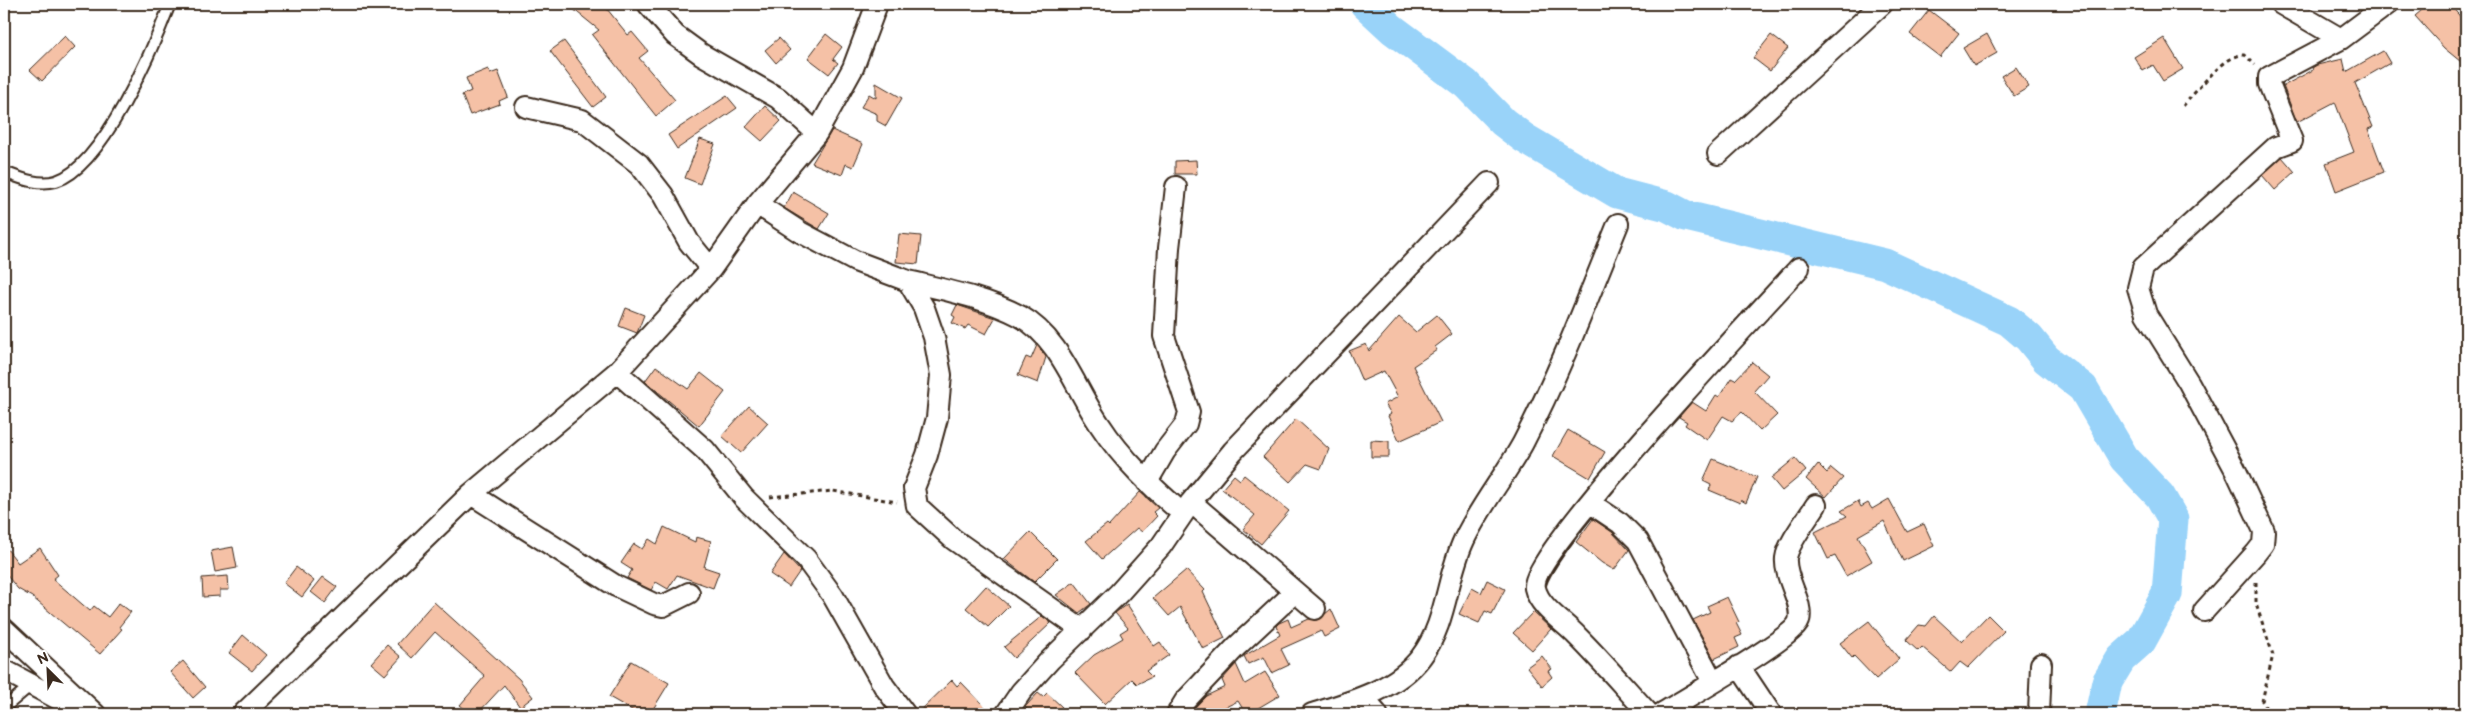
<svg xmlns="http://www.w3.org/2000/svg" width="2470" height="718" viewBox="0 0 2470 718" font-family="'Balsamiq Sans',sans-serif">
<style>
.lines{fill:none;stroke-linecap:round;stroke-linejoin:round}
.river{stroke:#99d3f9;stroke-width:31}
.building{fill:#f5c1a6;stroke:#3b2a1e}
.service-casing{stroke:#3b2a1e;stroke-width:14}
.minor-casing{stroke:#3b2a1e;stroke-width:24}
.path{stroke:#3b2a1e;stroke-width:3;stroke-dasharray:4 4;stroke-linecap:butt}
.service{stroke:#fff;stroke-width:10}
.minor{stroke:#fff;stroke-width:20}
</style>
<rect width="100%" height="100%" fill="#fff"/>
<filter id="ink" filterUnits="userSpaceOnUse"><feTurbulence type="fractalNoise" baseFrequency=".02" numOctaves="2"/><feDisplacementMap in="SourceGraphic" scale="10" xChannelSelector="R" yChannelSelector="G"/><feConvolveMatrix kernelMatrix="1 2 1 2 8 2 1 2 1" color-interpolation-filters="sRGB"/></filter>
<g filter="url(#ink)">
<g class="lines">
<!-- river -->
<path class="river" d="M1365,4L1392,29L1466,84L1503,122L1524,138L1617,193L1667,206L1686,216L1885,264L2009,321L2029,338L2046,359L2083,388L2124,458L2160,496L2173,519L2167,594L2141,641L2121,659L2107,682L2100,714"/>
</g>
<!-- building -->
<path class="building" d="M567,4H603L628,35L632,32L648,51L639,58L675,100L656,116L592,35L599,30Z
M2429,4H2449L2466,23V66L2444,48L2415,16Z
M1929,10L1959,33L1940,57L1910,34Z
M826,34L842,47L833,59L838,63L829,74L808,58Z
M1987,34L1997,53L1974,66L1963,48Z
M1771,35L1788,48L1770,71L1753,58Z
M65,36L75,47L42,81L30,70Z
M779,38L790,50L776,63L765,50Z
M2164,38L2183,69L2163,81L2153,65L2143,71L2134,57Z
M564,41L606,97L593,107L550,51Z
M2383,51L2390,63L2355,83L2373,127L2368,129L2384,172L2336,191L2326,163L2354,152L2335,102L2297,122L2283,86L2313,70L2312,68L2317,65L2343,59L2346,72Z
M2016,67L2029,87L2014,96L2001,76Z
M488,69L490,74L498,71L508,97L499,101L500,104L470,115L462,95L471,91L466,78Z
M876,83L902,98L886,126L877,121V114L861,107L869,94L876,98Z
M727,96L737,108L677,149L668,135Z
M765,106L781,121L762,141L746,127Z
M832,130L863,144L853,167L846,164L842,175L812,163Z
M700,139L715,144L700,184L685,178Z
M2282,157L2295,172L2275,190L2262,175Z
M1196,160L1197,174H1175V161Z
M793,192L829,213L819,229L784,208Z
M899,234L921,236L918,264L896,262Z
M957,305L995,318L986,334L968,325L965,329L952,323L955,317L952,315Z
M626,308L644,315L637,333L619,326Z
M1437,315L1452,334L1435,347L1437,350L1413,366L1441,422L1399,441L1388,416L1391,414L1385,404L1398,397L1384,371L1362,381L1349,351L1366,344L1369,351L1399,317L1416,332Z
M1037,345L1046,357L1038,383L1018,375L1026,357L1031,359Z
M1752,362L1768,375L1754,391L1777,415L1760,431L1742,412L1732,421L1723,416L1707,440L1685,425L1687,422L1679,417L1692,402L1706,411L1716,395L1719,397L1731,378L1735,380Z
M656,366L688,389L701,373L725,392L699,426L645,381Z
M749,406L768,423L741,453L722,436Z
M1296,419L1329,449L1321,469L1307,464L1290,482L1263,457Z
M1568,430L1605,452L1590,478L1553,456Z
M1371,440L1389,441V457H1371Z
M1795,458L1806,471L1782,491L1771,478Z
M1713,459L1757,477L1746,503L1741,500L1740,503L1709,490L1711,485L1703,481Z
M1818,464L1827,473L1831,468L1843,478L1826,497L1806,479Z
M1234,475L1240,480L1244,475L1289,511L1261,544L1243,529L1255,515L1222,489Z
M1140,492L1158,508L1153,512L1157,516L1142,532L1137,528L1102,559L1086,541L1107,524L1109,526Z
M1889,499L1907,532L1924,524L1934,546L1903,561L1884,521L1858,536L1872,561L1846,576L1835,556L1828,559L1815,532L1847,516L1841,511L1858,501L1861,507L1868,503L1872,509Z
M1593,519L1612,532L1629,550L1614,570L1602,563L1576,542Z
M664,527L695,542L696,537L711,541L704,567L719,572L713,588L677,575L668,589L656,582L651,590L627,578L632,570L621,563L634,544L642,549L649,539L657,544Z
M1030,532L1057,559L1034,582L1004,559Z
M4,545L18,563L40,548L58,575L53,579L90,611L94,606L108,617L119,603L131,612L119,627L122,629L100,654L32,597L18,589L4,572Z
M233,547L237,568L215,572L211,551Z
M784,554L800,571L789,587L770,574Z
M296,567L314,581L302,597L284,583Z
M1186,570L1205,590L1203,592L1225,638L1203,649L1180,607L1169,616L1153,598Z
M228,576L229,590H220V596L203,597L202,578Z
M323,577L337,587L325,603L311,592Z
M1487,580L1505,589L1492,614L1485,611L1479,623L1459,614L1472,588L1481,593Z
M1074,582L1091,604L1079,613L1056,595Z
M986,586L1009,606L988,627L966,608Z
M1727,597L1739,622L1736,623L1742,635L1735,638L1739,647L1714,659L1693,620L1710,612L1707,606Z
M434,602L519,679L533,697L520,707L504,685L477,714H471L460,705L485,676L435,632L412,658L397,644Z
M1127,604L1154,646L1160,642L1169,655L1146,671L1152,677L1137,684L1132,679L1105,704L1075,673L1094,655L1123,638L1120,633L1128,628L1115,613Z
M1331,609L1340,629L1324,637L1321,631L1281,649L1289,665L1272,673L1264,657L1248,664L1244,656L1280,635L1276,626L1279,623L1288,619L1291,627L1309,619L1318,620Z
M1533,612L1551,629L1532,650L1513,633Z
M1988,615L2004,631L1968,668L1960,662L1951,672L1922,647L1918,651L1906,640L1919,625L1926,626L1934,616L1962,642Z
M1042,616L1051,623L1014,658L1004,647Z
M1869,621L1899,659L1876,679L1854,656L1852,658L1840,643Z
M243,635L266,655L252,671L229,653Z
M387,645L401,657L385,675L371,663Z
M1542,656L1552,669L1548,671L1552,677L1542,686L1527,667Z
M183,661L205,687L193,698L170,672Z
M631,661L669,683L650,714H639L609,697Z
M1236,664L1245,684L1265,672L1280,695L1248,714H1246L1238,701L1211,714H1194V708L1206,696L1225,687L1222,680Z
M952,680L957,686L961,682L984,706L975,714H917Z
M1038,693L1043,697L1047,693L1062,707L1055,714H1032L1025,707Z"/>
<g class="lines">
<!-- service casing -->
<g class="service-casing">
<path id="service" d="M4,172C20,178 38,186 56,181C103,167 153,48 170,4
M4,708L30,686"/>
</g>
<!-- minor casing -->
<g class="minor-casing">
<path id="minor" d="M648,4L675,35L701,54L778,98L817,133
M2281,4L2341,39
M526,107L582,120L639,164L663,195L689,242L711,269
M1718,154L1882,4
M757,204L800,232L855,261L908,281L924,308L934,337L941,375L937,418L927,455L914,488L917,506L953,539L1082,630
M908,281C945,290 986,298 1020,316C1061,339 1075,389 1100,425C1122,459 1152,487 1183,514
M617,372L705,450L744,498L806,559L833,596L884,686L905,714
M1147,482L1165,451L1186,424L1189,412L1164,336L1169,248L1176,187
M471,494L616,586L654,604L663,606L689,593
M1191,502L1315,609
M1590,503L1620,523L1638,541L1713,682
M2204,611L2256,553L2263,544L2264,531L2235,469L2189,383L2146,314L2138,288L2143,268L2276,147L2292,141L2269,84V77L2341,39L2388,4
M4,629L95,714
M1739,666L1771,714
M4,670L86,714
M1363,698L1377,714
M243,714L471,494L617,372L711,269L757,204L817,133L853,68L877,4
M1006,714L1021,692L1050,660L1119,593L1161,546L1191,502L1233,451L1489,183
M1177,714L1185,701L1236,647L1295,592
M1312,714C1350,702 1396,690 1421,657C1447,623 1446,578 1464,540C1480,506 1505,476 1523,443C1560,372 1588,298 1618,224
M1649,714C1625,688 1602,661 1577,636C1564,622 1539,607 1535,588C1528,555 1764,307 1799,268
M1661,714C1683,700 1794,638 1799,621C1804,602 1784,579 1786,558C1788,543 1808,518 1816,505
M2039,714L2041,664"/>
</g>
<!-- path -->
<path class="path" d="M2183,106C2197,91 2225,53 2245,55L2255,65
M770,497L833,491L897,502
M2256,582V604L2273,655L2262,701L2269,714"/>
<!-- service -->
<use href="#service" class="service"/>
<!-- minor -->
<use href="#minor" class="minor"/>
</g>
</g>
<!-- margin -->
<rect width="2470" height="718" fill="none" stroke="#fff" stroke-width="20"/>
<rect x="10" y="10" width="2450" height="698" fill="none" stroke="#3b2a1e" stroke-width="2" filter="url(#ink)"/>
<!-- north arrow -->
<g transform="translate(48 670) rotate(336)" stroke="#ffffff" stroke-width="4" paint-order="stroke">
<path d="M0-4L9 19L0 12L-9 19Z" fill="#3b2a1e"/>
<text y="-8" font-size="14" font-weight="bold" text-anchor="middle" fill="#3b2a1e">N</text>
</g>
</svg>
